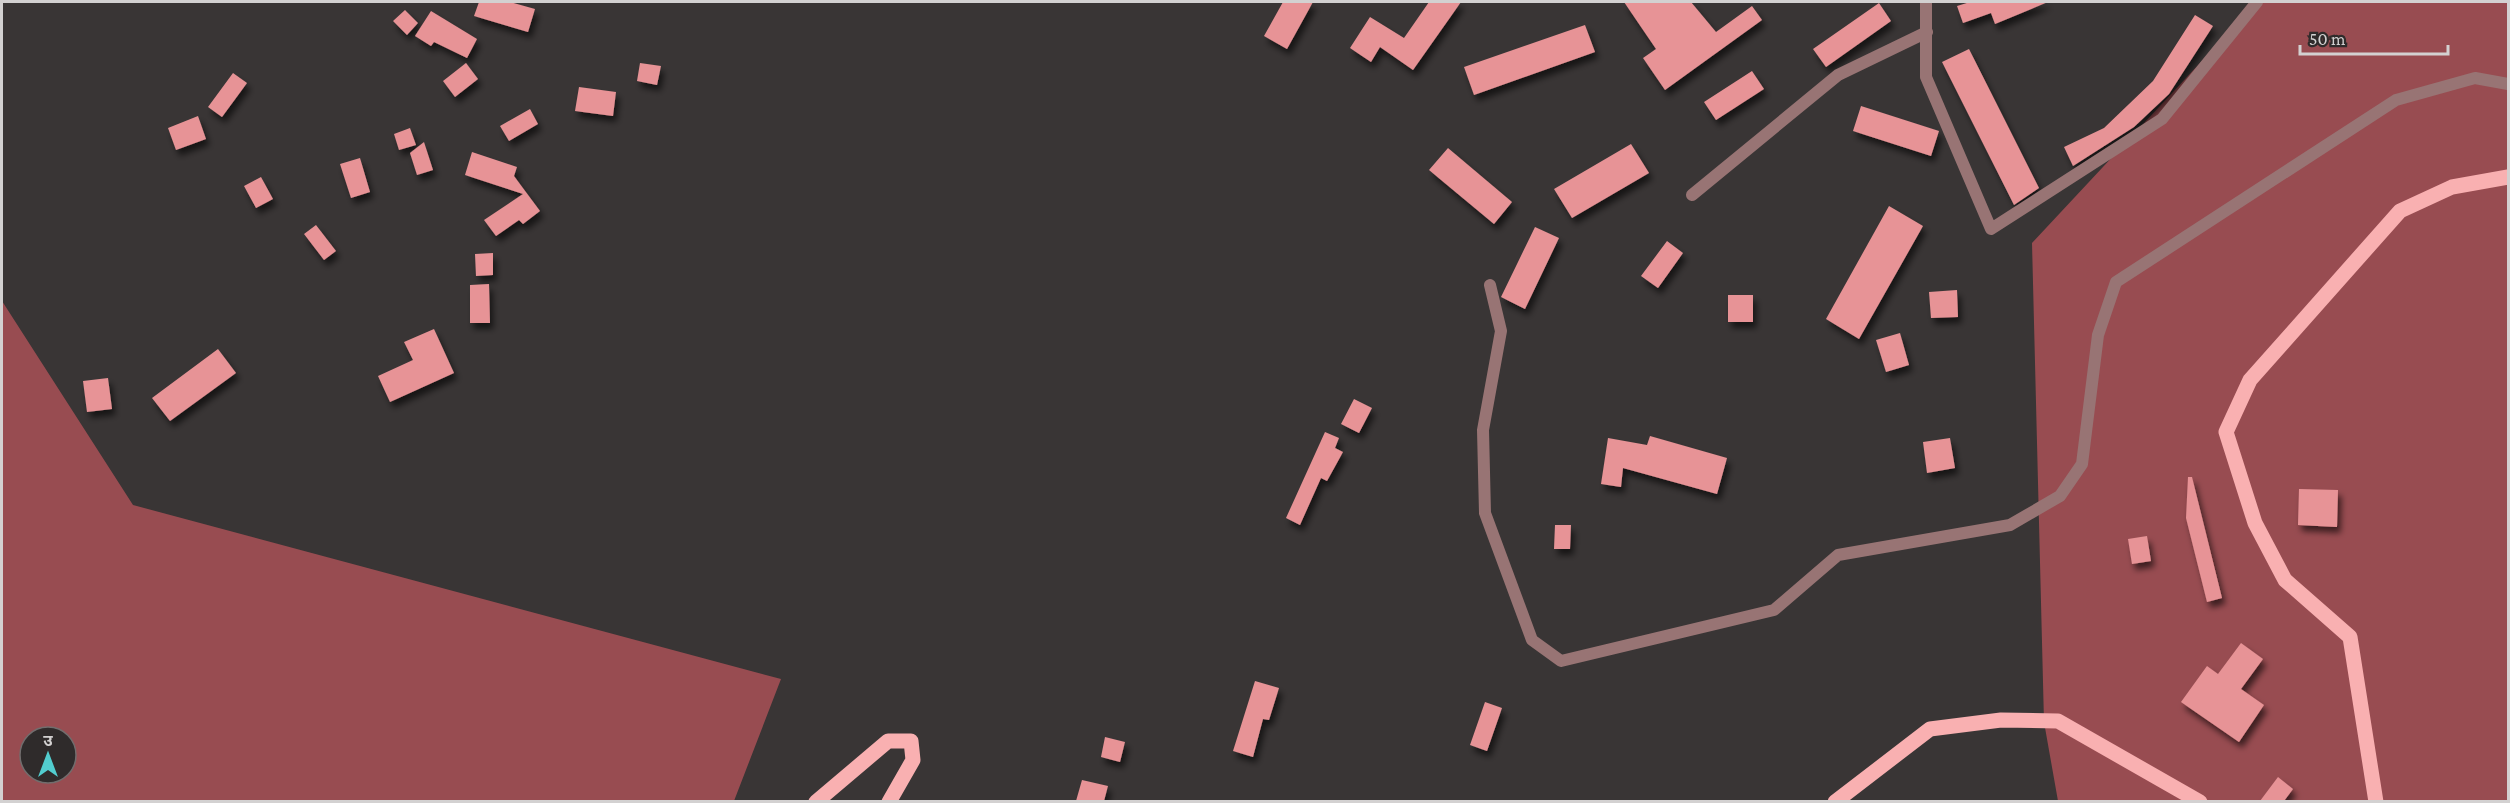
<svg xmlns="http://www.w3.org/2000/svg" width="2510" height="803" viewBox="0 0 2510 803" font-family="'Crimson Pro','Noto Sans Devanagari',serif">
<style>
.forest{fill:#984c51;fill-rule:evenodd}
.building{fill:#e79396;filter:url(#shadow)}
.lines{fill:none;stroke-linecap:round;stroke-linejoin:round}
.street{stroke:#987474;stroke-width:12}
.primary{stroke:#f9b0b1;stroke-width:15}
</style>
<defs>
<filter id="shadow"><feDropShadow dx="3.5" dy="6" stdDeviation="3" flood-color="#0009"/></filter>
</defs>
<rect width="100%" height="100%" fill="#393535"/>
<!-- forest -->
<path class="forest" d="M2257,2H2508V801H2058L2044,722L2032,243Z
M2,301L133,505L781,679L734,801H2ZM30,737H66V773H30Z"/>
<!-- building -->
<path class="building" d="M479,2H510L535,9L528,32L474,16Z
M1283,2H1313L1287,49L1264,36Z
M1429,2H1461L1413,70L1380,47L1371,62L1350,48L1370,17L1404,38Z
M1624,2H1691L1716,32L1752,6L1762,20L1665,90L1643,58L1656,49Z
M1970,2H2048L1995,24L1991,13L1963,23L1957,6Z
M1879,3L1891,21L1826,67L1813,49Z
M405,10L418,23L407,35L393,21Z
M431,11L477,39L467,58L434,42L431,46L415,36Z
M2195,15L2213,26L2169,94L2134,127L2073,166L2064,147L2104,128L2153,81Z
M1585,25L1595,52L1474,95L1464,67Z
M1969,49L2039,188L2014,205L1942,62Z
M466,63L478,79L455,97L443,81Z
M640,63L661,66L657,85L637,81Z
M1752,71L1764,89L1716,120L1704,102Z
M233,73L247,83L222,117L208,107Z
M579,87L616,92L613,116L575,111Z
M1861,106L1939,131L1931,156L1853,131Z
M530,109L538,124L509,141L500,126Z
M198,116L206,139L176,150L168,128Z
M410,128L416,145L399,150L394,134Z
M424,142L433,170L417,175L410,153Z
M1631,144L1649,173L1572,218L1554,189Z
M1448,148L1512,202L1494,224L1429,170Z
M472,152L517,167L514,176L540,211L523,224L519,220L496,236L484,220L523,194L465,175Z
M360,158L370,192L351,198L340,164Z
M261,177L273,199L256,208L244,186Z
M1889,206L1923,226L1859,339L1826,319Z
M316,225L336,251L324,260L304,234Z
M1535,227L1559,238L1525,309L1501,297Z
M1667,241L1683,253L1658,288L1641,276Z
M493,253V275L476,276L475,254Z
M489,284L490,323H470V285Z
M1957,290L1958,317L1931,318L1929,292Z
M1728,295H1753V322H1728Z
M434,329L454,373L390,402L378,376L413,360L404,342Z
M1900,333L1909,365L1886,372L1876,340Z
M218,349L236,373L170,421L152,398Z
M108,378L112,409L87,412L83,381Z
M1354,399L1372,408L1359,433L1341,424Z
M1325,432L1339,438L1335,448L1343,452L1327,481L1321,478L1300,525L1286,518Z
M1650,436L1727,458L1717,494L1623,468L1621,487L1601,484L1608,438L1647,445Z
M1950,438L1955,468L1927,473L1923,442Z
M2188,477H2192L2222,598L2207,602L2186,518Z
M2299,489L2338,490L2337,527L2298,525Z
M1555,525H1571L1570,549H1554Z
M2147,536L2151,561L2132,564L2128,539Z
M2241,643L2263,659L2241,689L2264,705L2239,742L2181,702L2207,666L2218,674Z
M1255,681L1279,688L1269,720L1263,719L1253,757L1233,751Z
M1485,702L1502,708L1487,751L1470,745Z
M1105,737L1125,742L1120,762L1101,757Z
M2278,777L2293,789L2284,801H2260Z
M1082,780L1108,786L1104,801H1076Z"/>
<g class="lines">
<!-- street -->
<path class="street" d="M1926,2V77L1991,229L2162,119L2257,2
M1692,195L1838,75L1927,32
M1490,285L1501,331L1483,430L1485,513L1532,640L1561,661L1774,610L1838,555L2010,525L2060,496L2082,464L2098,335L2116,282L2396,100L2475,78L2508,84"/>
<!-- primary -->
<path class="primary" d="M816,802L888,741H911L913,760L889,802
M1835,802L1930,729L2001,720L2058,721L2200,802
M2376,802L2350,637L2285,580L2255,523L2226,432L2250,380L2400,211L2452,187L2508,177"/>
</g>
<!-- border -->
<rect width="2510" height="803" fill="none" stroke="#d3d1d1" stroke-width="6"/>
<!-- north arrow -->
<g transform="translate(48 755)"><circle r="28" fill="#2f2b2b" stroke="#716d6d" stroke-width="1.5"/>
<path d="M0-4.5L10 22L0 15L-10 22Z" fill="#52cdcf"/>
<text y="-9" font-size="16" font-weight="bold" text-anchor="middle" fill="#d3d1d1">उ</text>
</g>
<!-- scale -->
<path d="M2300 45v9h148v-9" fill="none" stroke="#d3d1d1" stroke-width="3"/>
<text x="2309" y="45" font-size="18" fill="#d3d1d1" stroke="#2f2b2b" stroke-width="4.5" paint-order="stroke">50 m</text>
</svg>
